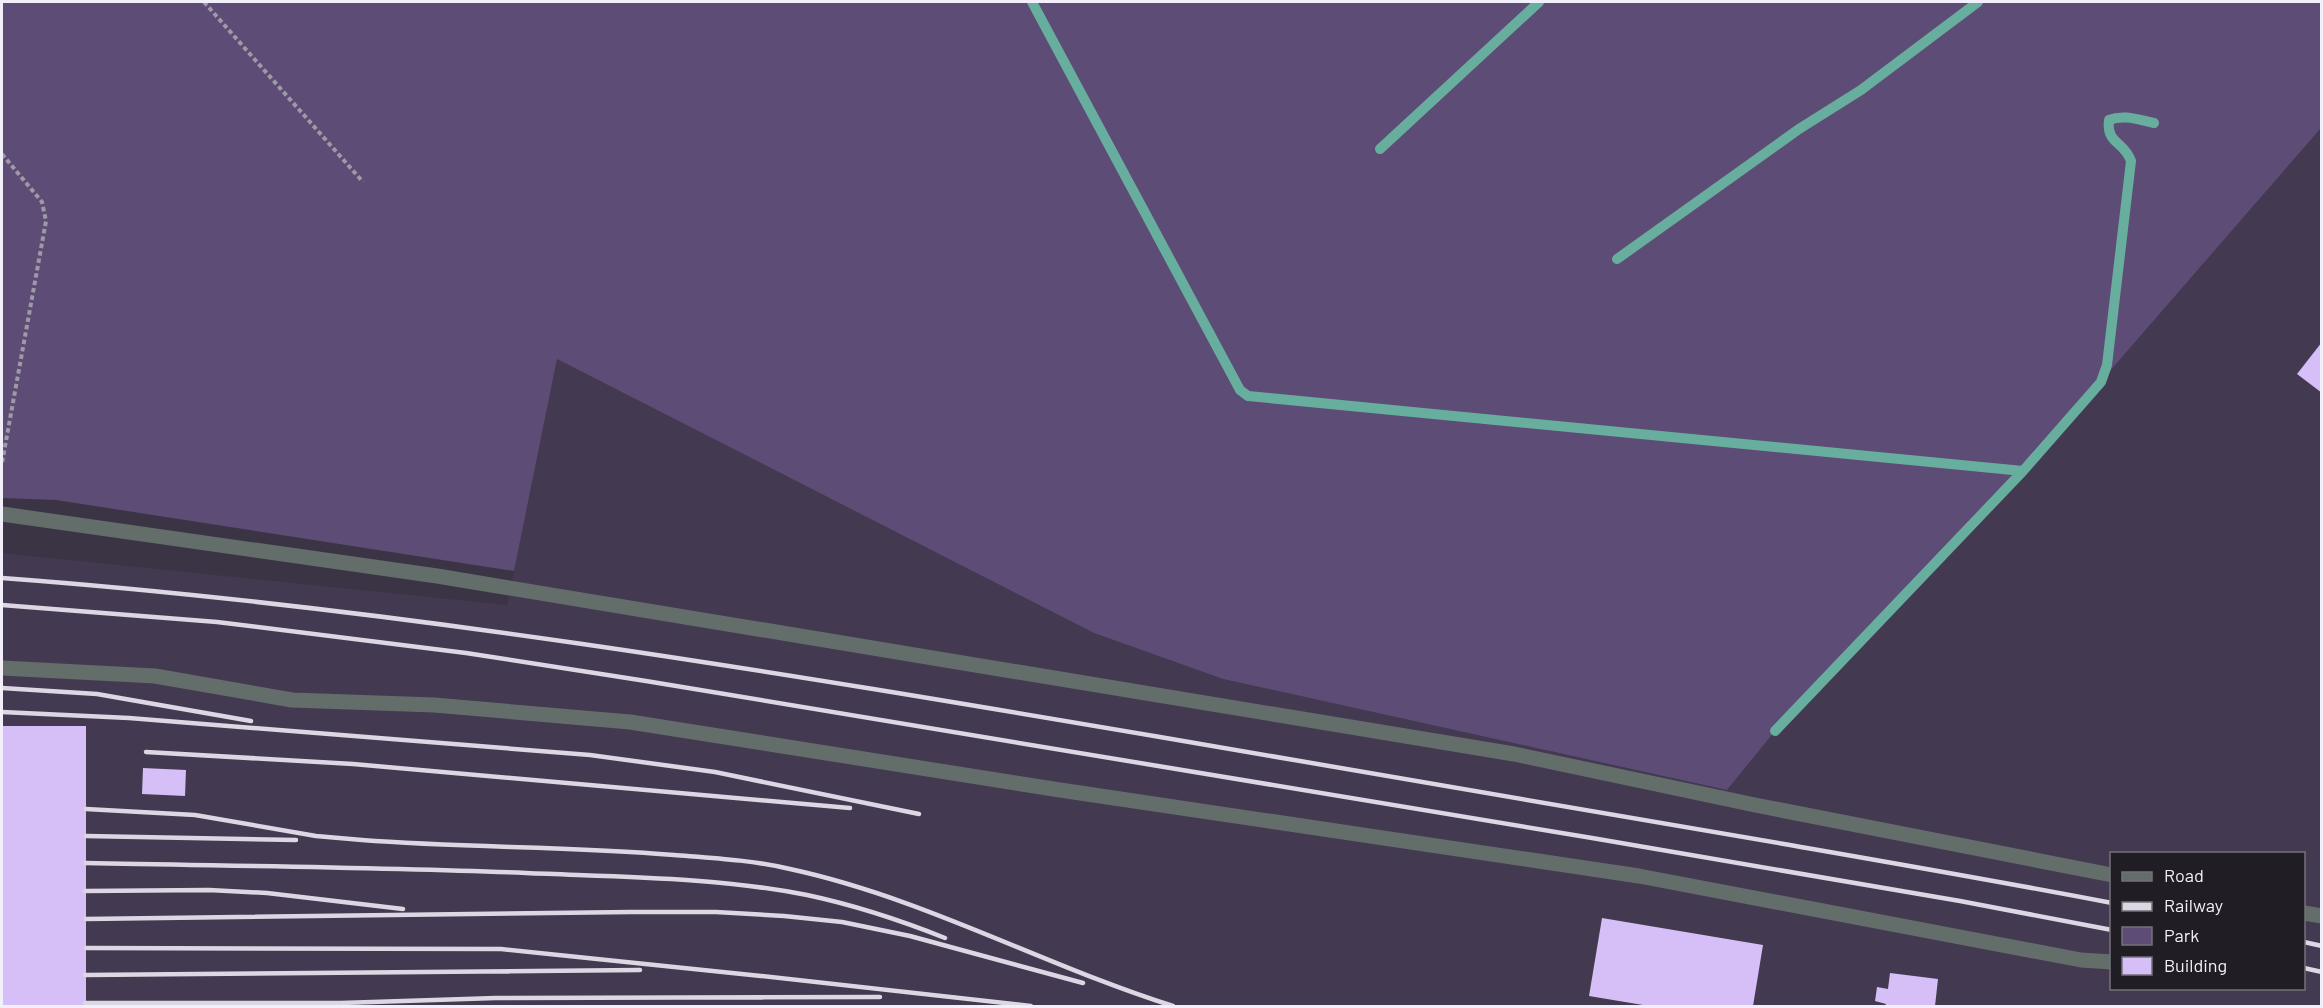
<svg xmlns="http://www.w3.org/2000/svg" width="2323" height="1008" viewBox="0 0 2323 1008" font-family="Barlow,sans-serif">
<style>
.built{fill:#433a51;fill-rule:evenodd}
.green{fill:#5d4c75}
.lines{fill:none;stroke-linecap:round;stroke-linejoin:round}
.stream{stroke:#68ae9f;stroke-width:10}
.building{fill:#d5bff6}
.path{stroke:#9e99a6;stroke-width:4;stroke-dasharray:4.5 3;stroke-linecap:butt}
.minor{stroke:#636d6a;stroke-width:15}
.rail{stroke:#dcd7e3;stroke-width:4.5}
</style>
<rect width="100%" height="100%" fill="#3a3444"/>
<!-- built -->
<path class="built" d="M2321,128V1006H2V553L507,605L557,359L1094,633L1223,679L1727,790L1775,731L2023,471ZM2112,854H2304V988H2112Z"/>
<!-- green -->
<path class="green" d="M2,2H2321V128L2023,471L1775,731L1727,790L1223,679L1094,633L557,359L514,571L56,500L2,498Z"/>
<g class="lines">
<!-- stream -->
<path class="stream" d="M1032,2L1240,390L1248,396L2023,471
M1380,149L1539,2
M1617,259L1799,129L1861,90L1978,2
M1775,731L2023,471L2101,382L2107,365L2131,161C2124,141 2106,144 2109,120C2124,114 2139,120 2154,123"/>
</g>
<!-- building -->
<path class="building" d="M2322,342V393L2297,374Z
M2,726H86V1006H2Z
M143,768L186,770L185,796L142,794Z
M1602,918L1763,945L1753,1006H1649L1589,996Z
M1890,973L1938,979L1935,1006H1885L1886,1004L1875,1001L1877,987L1888,989Z"/>
<g class="lines">
<!-- path -->
<path class="path" d="M204,2L363,182
M2,154L42,202L46,221L2,463"/>
<!-- minor -->
<path class="minor" d="M2,514L437,576L1514,754L1755,805L2112,875
M2,668L155,676L292,700L434,705L630,722L1060,790L1639,876L2081,960L2112,962
M2304,913L2322,916"/>
<!-- rail -->
<path class="rail" d="M2,578C390,607 776,672 1160,737C1368,772 1576,807 1784,844C1893,863 2003,882 2112,903
M2,605L217,622L466,653L646,681L1592,838L1960,901L2112,930
M2,688L97,694L251,721
M2,712L129,718L590,755L715,772L919,814
M146,752L353,764L850,808
M86,809L195,815L316,836L362,840C465,848 570,846 674,855C712,858 752,860 790,869C924,898 1043,965 1173,1006
M86,836L296,840
M86,863C233,866 380,867 526,873C619,877 715,877 807,895C854,905 900,920 945,938
M85,891L209,890L267,893L403,909
M86,919L631,912H716L784,916L842,922L910,936L1083,983
M2304,942L2322,946
M86,948L501,949L761,976L1031,1006
M2304,968L2322,972
M85,975L640,970
M85,1003H341L496,998L880,997"/>
</g>
<!-- border -->
<rect width="2323" height="1008" fill="none" stroke="#f3effa" stroke-width="6"/>
<!-- legend -->
<rect x="2110" y="852" width="195" height="138" fill="#201d25" stroke="#74717a" stroke-width="1.5"/>
<rect x="2122" y="872" width="30" height="9" fill="#636d6a" stroke="#74717a" stroke-width="1.5"/>
<text x="2164" y="882" font-size="18" fill="#f3effa">Road</text>
<rect x="2122" y="902" width="30" height="9" fill="#dcd7e3" stroke="#74717a" stroke-width="1.5"/>
<text x="2164" y="912" font-size="18" fill="#f3effa">Railway</text>
<rect x="2122" y="927" width="30" height="18" fill="#5d4c75" stroke="#74717a" stroke-width="1.5"/>
<text x="2164" y="942" font-size="18" fill="#f3effa">Park</text>
<rect x="2122" y="957" width="30" height="18" fill="#d5bff6" stroke="#74717a" stroke-width="1.5"/>
<text x="2164" y="972" font-size="18" fill="#f3effa">Building</text>
</svg>
